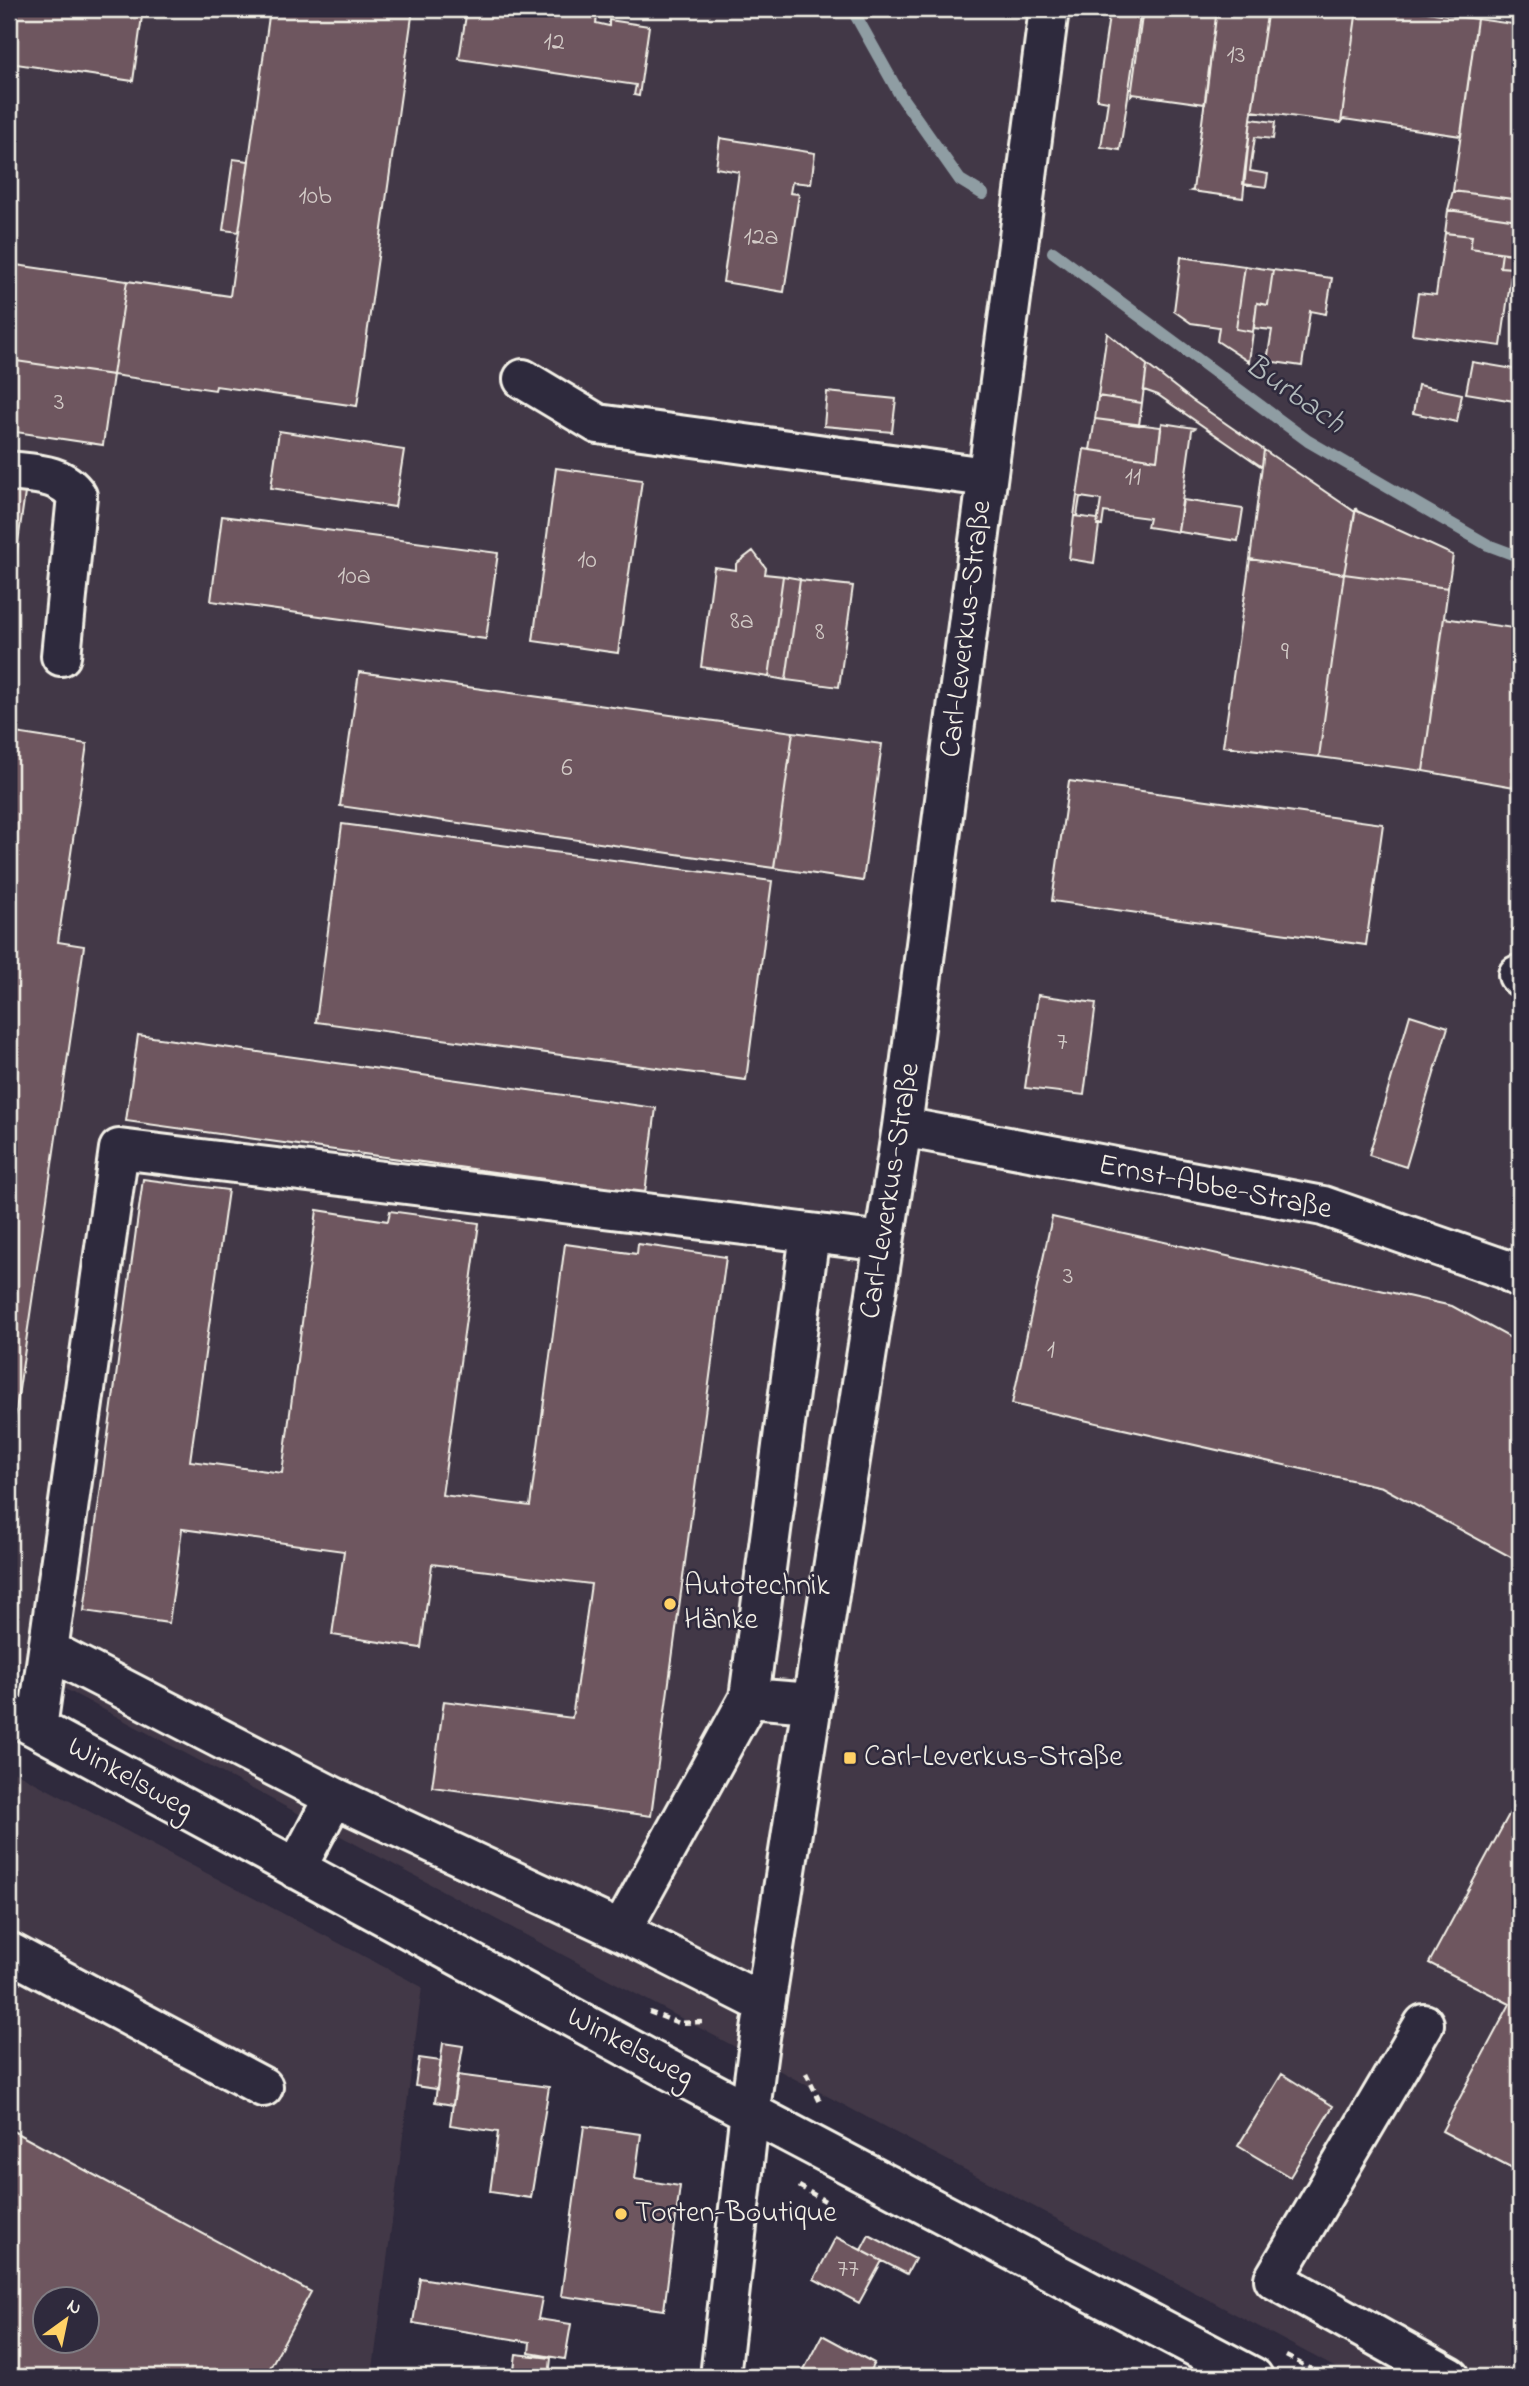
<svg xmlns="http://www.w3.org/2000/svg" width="1529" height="2386" viewBox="0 0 1529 2386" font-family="'Indie Flower',sans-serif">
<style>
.built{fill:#423847;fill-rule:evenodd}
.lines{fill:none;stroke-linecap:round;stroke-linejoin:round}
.stream{stroke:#8f9da3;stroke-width:12}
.building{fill:#6e575e;stroke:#f4f1e8;stroke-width:2;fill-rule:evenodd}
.minor-casing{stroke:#f4f1e8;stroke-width:44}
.path{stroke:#f4f1e8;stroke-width:4.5;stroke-dasharray:7 5;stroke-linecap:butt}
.minor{stroke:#2f2a3d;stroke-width:38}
.poi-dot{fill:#ffd166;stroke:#2f2a3d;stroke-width:2.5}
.labels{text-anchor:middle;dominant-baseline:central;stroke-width:5;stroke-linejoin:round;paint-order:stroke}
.number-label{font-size:26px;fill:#d2cac6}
.street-label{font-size:30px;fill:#f4f1e8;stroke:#2f2a3d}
.poi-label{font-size:30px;fill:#f4f1e8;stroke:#2f2a3d;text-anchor:start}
.water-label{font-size:32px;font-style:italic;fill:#b1b9ba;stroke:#2f2a3d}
</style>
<rect width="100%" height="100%" fill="#2f2a3d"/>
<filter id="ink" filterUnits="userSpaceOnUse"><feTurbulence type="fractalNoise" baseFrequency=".0143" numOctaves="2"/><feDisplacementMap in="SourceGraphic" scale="14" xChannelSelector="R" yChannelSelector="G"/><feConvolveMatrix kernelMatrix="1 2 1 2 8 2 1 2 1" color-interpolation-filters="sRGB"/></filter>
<g filter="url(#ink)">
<!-- built -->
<path class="built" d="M9,9H1520V2377H1353L9,1659Z
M9,1769L422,1987L372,2377H9ZM46,2298H88V2340H46Z"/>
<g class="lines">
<!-- stream -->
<path class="stream" d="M852,9L900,95L960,180L983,194
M1053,252L1308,441L1488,545L1520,557"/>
</g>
<!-- building -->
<path class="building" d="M9,9H143L133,81L9,63Z
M270,9H413L357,406L216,386L215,390L113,375L127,281L230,296Z
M467,9H593L598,10L596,23L609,26V20L649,26L639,96L634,95L636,85L459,59Z
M1110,9H1141L1120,150L1101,147L1108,101L1097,99Z
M1143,9H1217L1205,104L1133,94L1131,96Z
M1217,9H1268L1251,119L1243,198L1191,191L1193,190Z
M1268,9H1357L1341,123L1252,111Z
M1357,9H1405L1477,19L1461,136L1344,119L1341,123Z
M1477,19L1520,25V200L1453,191Z
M1251,119L1275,122L1273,139L1255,137L1250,171L1268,174L1266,187L1243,184Z
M720,138L815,153L811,184L792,182L790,193L799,194L784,292L723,282L739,172L716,168Z
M233,159L249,161L239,232L223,230Z
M1453,191L1520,200L1518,220L1448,210Z
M1448,210L1518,220L1514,254L1470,248L1472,236L1445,233Z
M1445,233L1472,236L1470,248L1502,253L1500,267L1512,268L1501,346L1412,334L1418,293L1436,295Z
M1502,253L1514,254L1512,268L1500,267Z
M1181,257L1245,266L1236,329L1253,332L1249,362L1217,341L1219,327L1191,323L1174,311Z
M9,264L127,281L113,375L9,360Z
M1245,266L1273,270L1268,305L1257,303L1253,332L1236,329Z
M1273,270L1332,278L1326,314L1310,311L1302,366L1267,361L1272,330L1254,328L1257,303L1268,305Z
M1107,333L1147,365L1142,403L1098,396Z
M9,360L113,375L103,445L9,431Z
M1472,362L1520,370V402L1466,393Z
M1147,365L1192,400L1264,450L1262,467L1158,395L1144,390Z
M1418,385L1462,394L1457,422L1413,413Z
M827,392L896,399L892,432L824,426Z
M1098,396L1142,403L1139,425L1095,419Z
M1095,419L1161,427L1157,460L1090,450Z
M1162,423L1195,428L1192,430L1178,530L1180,532L1147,527L1149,518L1104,512L1102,526L1097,525L1101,500L1080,497L1077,516H1074L1084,449L1157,460Z
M279,431L404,450L395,507L271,488Z
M1264,450L1355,512L1344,574L1250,559Z
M556,468L642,480L618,653L533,641Z
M9,483L26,486L9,605Z
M1183,500L1243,509L1238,541L1180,532L1178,530Z
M1356,508L1357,511L1453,555L1448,588L1344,574Z
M222,516L498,553L486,639L211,601Z
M1074,516L1098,519L1097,525H1099L1094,563L1069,559Z
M753,551L766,568L765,574L783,576L769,677L701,667L714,567L736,570V564Z
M1250,559L1344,574L1319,757L1223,746Z
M1344,574L1448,588L1423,771L1319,757Z
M783,576L800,579L786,680L769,677Z
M800,580L853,586L839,687L786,680Z
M1444,618L1520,629V788L1423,771Z
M359,672L793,732L774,868L340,806Z
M9,732L87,744L58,942L84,946L9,1458Z
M793,732L882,744L863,881L774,868Z
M1069,781L1383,824L1366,945L1052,901Z
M342,824L772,881L746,1080L316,1022Z
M1038,995L1096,1003L1084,1095L1025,1088Z
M1410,1015L1448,1027L1406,1167L1369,1155Z
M138,1035L656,1108L645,1193L126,1121Z
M143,1179L228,1190L190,1461L282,1473L317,1210L388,1221L390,1211L479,1223L442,1495L530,1506L565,1244L637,1254L638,1244L726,1257L651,1816L432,1787L444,1701L572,1718L591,1584L432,1564L421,1648L332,1635L344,1551L182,1529L169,1623L84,1611Z
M1052,1217L1452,1306L1520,1343V1562L1382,1487L1012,1404Z
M1520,1794V2172L1442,2131L1510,2004L1429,1963Z
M443,2043L463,2046L453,2105L435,2102Z
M419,2058L441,2061L437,2089L415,2086Z
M1282,2074L1333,2106L1290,2177L1238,2146Z
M457,2075L549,2087L531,2198L490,2192L498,2132L450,2125Z
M584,2126L641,2134L635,2179L680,2186L664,2310L561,2296Z
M9,2129L311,2292L265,2377H9ZM46,2298H88V2340H46Z
M869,2235L915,2259L907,2274L861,2250Z
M836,2237L882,2261L859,2303L814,2279Z
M420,2278L542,2298L538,2319L571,2324L565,2359L529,2353L530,2342L413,2323Z
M822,2335L874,2363L866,2377H800Z
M516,2354L551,2358L549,2377H513Z"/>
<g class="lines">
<!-- minor casing -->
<g class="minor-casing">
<path id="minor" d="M523,379L598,424L986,477
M9,471C34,474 62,473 77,496L61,656
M1518,975L1520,977
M902,1127L1323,1206L1504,1269L1520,1278
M48,1650L334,1797L296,1869
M749,1698L812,1703
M9,1713L660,2065L1253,2377
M37,1728L119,1149L884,1242
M334,1797L621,1931L765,2004
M621,1931L749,1698L810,1233
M9,1952L263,2087
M1424,2024L1274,2279L1450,2377
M720,2377L750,2110L758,2050L902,1127L1049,9"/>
</g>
<!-- path -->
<path class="path" d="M649,2012L679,2023L702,2022
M806,2073L821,2104
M799,2186L825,2201
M1286,2356L1327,2377"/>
<!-- minor -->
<use href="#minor" class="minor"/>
</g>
</g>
<!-- markers -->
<g class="poi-dot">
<circle cx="670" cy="1604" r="7"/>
<rect x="843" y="1751" width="14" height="14" rx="3.5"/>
<circle cx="621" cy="2214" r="7"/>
</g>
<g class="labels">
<!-- number labels -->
<g class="number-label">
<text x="554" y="43">12</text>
<text x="1236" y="56">13</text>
<text x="315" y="197">10b</text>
<text x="761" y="238">12a</text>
<text x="59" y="403">3</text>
<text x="1133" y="478">11</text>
<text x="587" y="561">10</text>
<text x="354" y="577">10a</text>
<text x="742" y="622">8a</text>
<text x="820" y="633">8</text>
<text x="1285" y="653">9</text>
<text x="567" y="769">6</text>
<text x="1062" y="1043">7</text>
<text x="1068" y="1277">3</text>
<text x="1051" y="1351">1</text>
<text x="848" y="2270">77</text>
</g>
<!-- street labels -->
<g class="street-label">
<text transform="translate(967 629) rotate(-83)">Carl-Leverkus-Straße</text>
<text transform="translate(1215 1188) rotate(11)">Ernst-Abbe-Straße</text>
<text transform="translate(891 1191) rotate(-81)">Carl-Leverkus-Straße</text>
<text transform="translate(130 1779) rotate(29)">Winkelsweg</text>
<text transform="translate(630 2048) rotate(28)">Winkelsweg</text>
</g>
<!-- poi labels -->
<g class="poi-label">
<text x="684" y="1587">Autotechnik<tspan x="684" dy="34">Hänke</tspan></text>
<text x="864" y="1758">Carl-Leverkus-Straße</text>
<text x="635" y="2214">Torten-Boutique</text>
</g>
<!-- water labels -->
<g class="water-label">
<text transform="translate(1294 395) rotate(35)">Burbach</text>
</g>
</g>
<!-- margin -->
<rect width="1529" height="2386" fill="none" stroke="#2f2a3d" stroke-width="35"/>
<rect x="18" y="18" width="1494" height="2351" fill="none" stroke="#f4f1e8" stroke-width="2.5" filter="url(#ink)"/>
<!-- north arrow -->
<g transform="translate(66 2320) rotate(33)"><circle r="33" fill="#2f2a3d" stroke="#7e7a81" stroke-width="2"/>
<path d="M0-5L12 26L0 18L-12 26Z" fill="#ffd166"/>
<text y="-10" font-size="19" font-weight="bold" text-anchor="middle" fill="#f4f1e8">N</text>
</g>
</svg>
